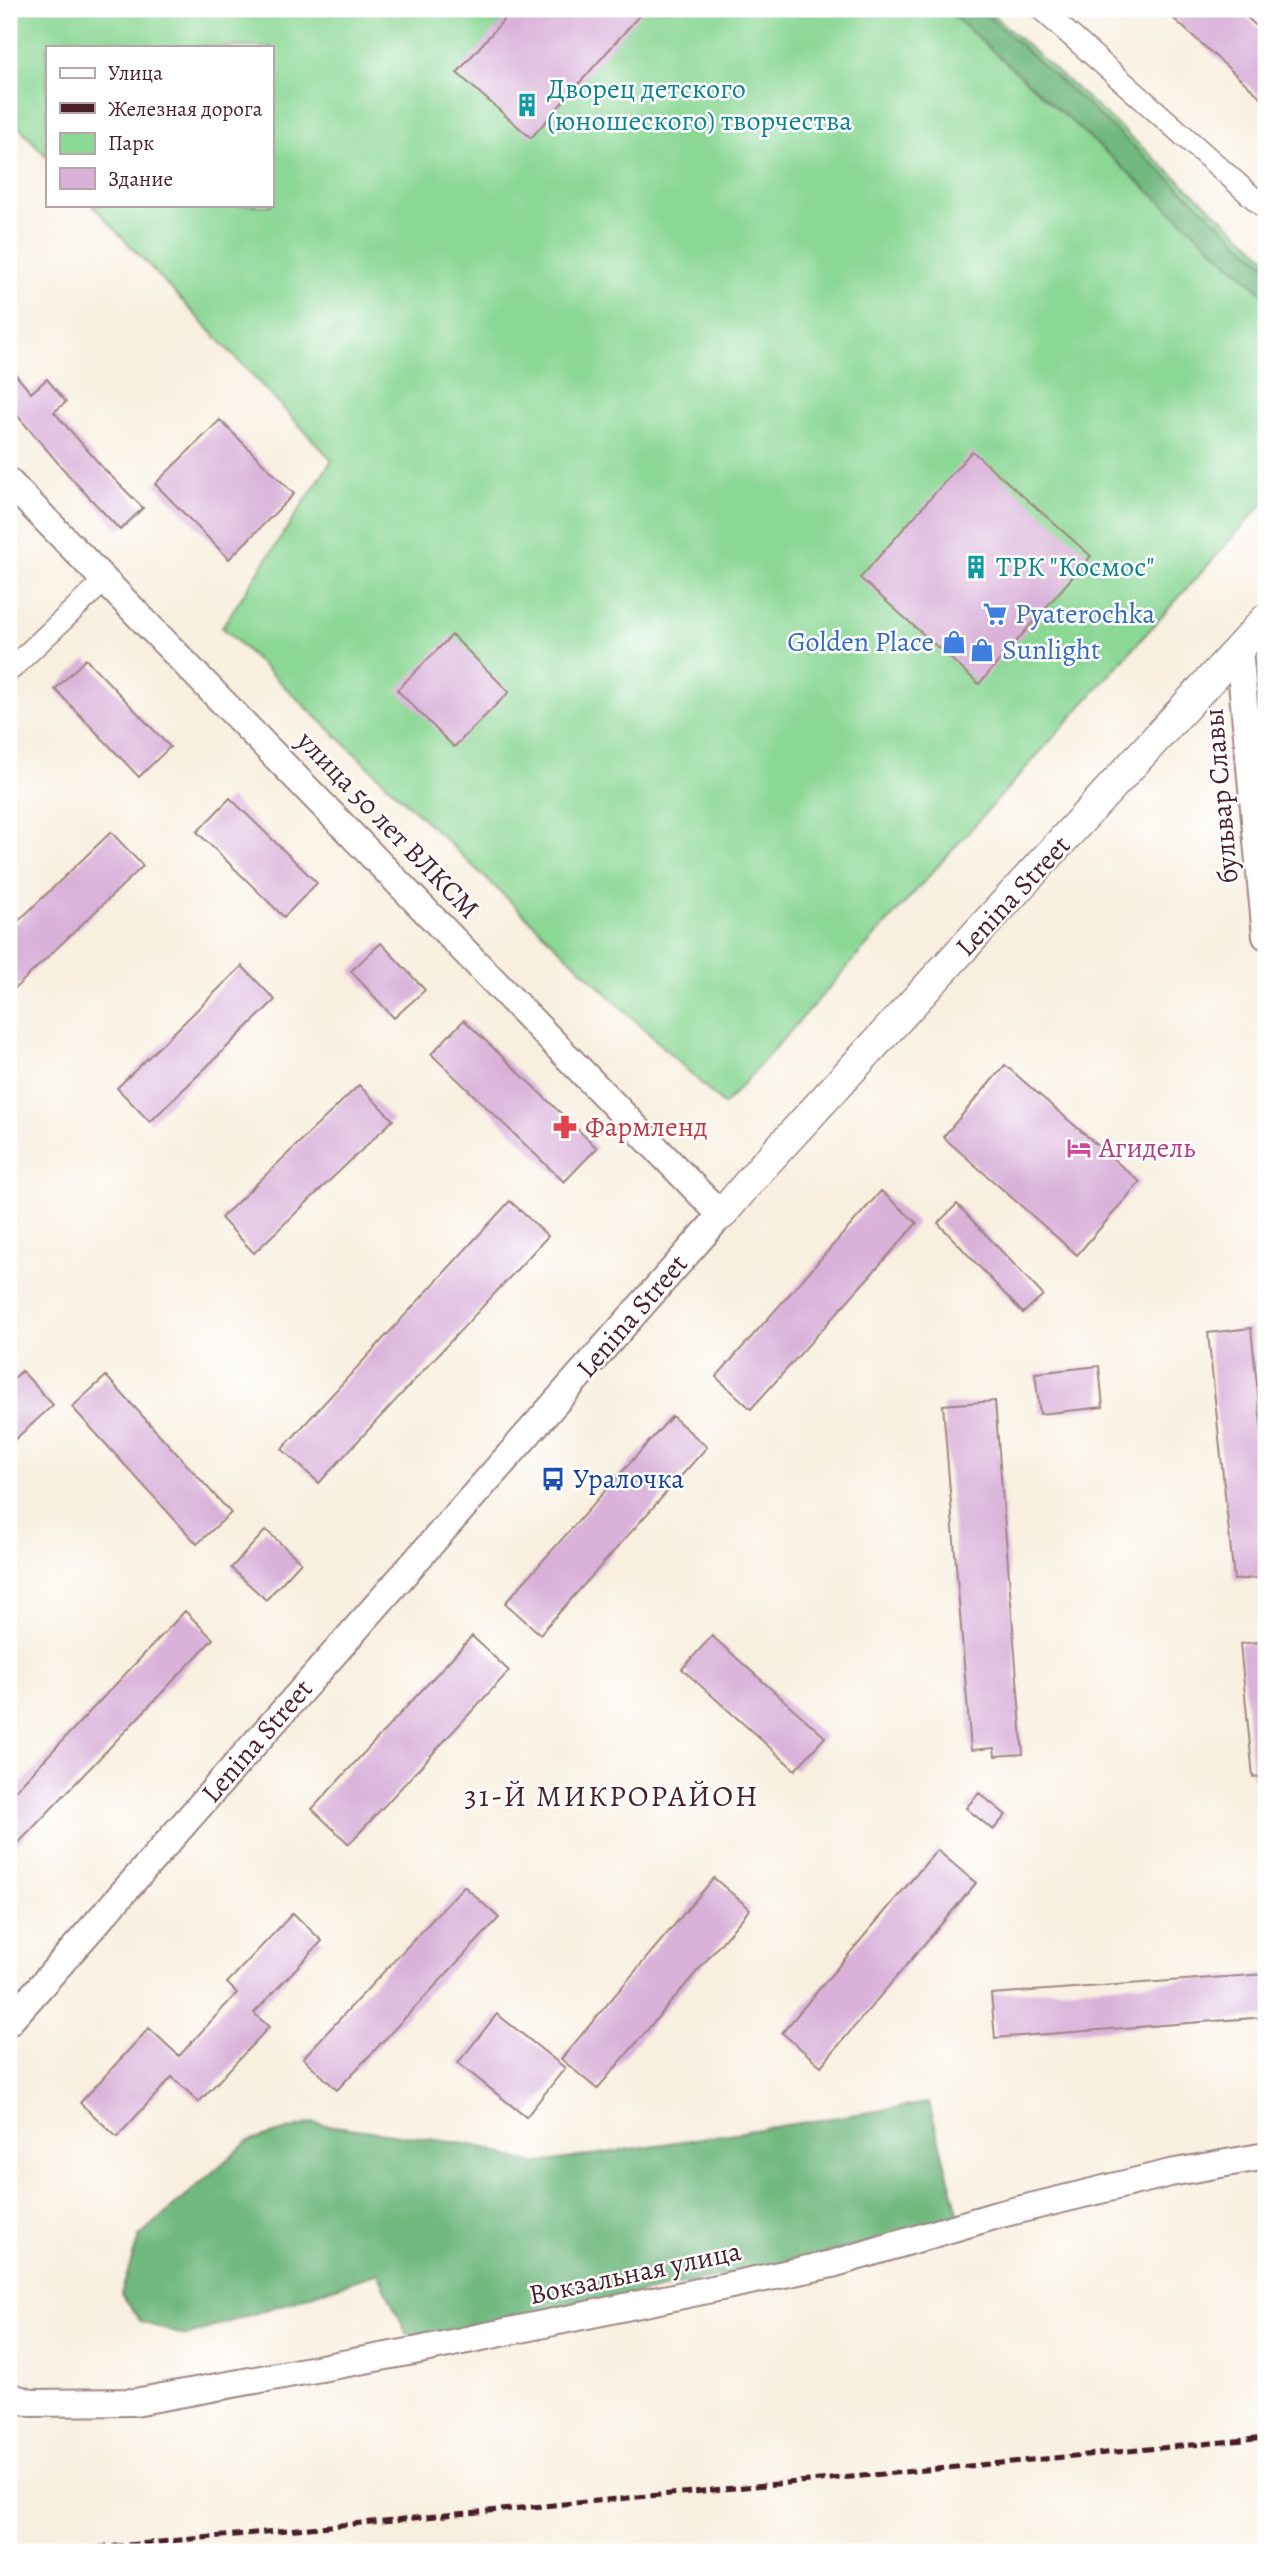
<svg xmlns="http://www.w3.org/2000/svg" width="1275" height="2561" viewBox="0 0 1275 2561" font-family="Alegreya,serif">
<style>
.green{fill:#8bd794;stroke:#6a7b60;stroke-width:2}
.forest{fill:#70b87e;stroke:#5d6c54;stroke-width:2}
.building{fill:#d9b1d9}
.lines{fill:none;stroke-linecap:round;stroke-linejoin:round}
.minor-casing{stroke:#a18785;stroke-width:24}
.tertiary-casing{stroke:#a18785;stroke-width:30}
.secondary-casing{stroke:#a18785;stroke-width:33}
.minor{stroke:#fff;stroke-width:21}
.tertiary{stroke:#fff;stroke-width:26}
.secondary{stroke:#fff;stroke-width:30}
.rail{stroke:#4a1f2b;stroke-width:5;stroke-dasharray:10 5;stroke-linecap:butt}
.labels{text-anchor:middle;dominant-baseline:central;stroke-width:5;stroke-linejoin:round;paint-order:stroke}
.culture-label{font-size:28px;fill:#0d838f;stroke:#fff;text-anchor:start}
.shop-label{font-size:28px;fill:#366cbe;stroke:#fff;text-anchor:start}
.street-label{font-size:28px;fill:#4a1f2b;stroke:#fff}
.health-label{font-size:28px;fill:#be3a42;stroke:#fff;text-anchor:start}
.hotel-label{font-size:28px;fill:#b23c85;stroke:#fff;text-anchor:start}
.transit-label{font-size:28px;fill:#164399;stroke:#fff;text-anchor:start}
.neighbourhood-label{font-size:30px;letter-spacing:2px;fill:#4a1f2b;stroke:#fff}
</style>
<rect width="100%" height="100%" fill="#fff"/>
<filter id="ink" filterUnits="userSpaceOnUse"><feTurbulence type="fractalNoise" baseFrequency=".0143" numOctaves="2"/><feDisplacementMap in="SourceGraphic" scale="14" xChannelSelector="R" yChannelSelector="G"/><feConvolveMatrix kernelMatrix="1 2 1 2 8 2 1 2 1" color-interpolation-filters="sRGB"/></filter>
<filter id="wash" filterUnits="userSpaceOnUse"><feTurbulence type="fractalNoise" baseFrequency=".00686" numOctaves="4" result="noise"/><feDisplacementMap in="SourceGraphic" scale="28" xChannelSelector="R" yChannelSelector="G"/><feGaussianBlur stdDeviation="1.57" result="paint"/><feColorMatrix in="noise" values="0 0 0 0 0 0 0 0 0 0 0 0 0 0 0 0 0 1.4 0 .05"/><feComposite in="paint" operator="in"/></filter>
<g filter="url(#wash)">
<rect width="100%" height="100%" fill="#f8efdf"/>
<!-- green -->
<path class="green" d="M9,9H986L1266,257V500L724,1105L222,627L332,460L92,205H271V47H47V157L9,116Z"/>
<!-- forest -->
<path class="forest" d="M946,9H980L1266,265V296Z
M929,2103L960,2220L816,2256L436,2336L407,2334L378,2273L186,2336L141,2322L121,2294L139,2237L247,2142L312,2123L479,2146L534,2164Z"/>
<g id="blocks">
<!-- building -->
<path class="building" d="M513,9H645L531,138L457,73Z
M1163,9H1238L1266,35V102Z
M9,367L31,393L47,379L66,402L54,412L103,468L143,508L120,530L71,478L9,406Z
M220,420L294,494L229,559L155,484Z
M972,451L1091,556L979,684L860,578Z
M452,635L509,692L454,747L397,690Z
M86,659L170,747L139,777L55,689Z
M230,798L317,883L284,917L197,832Z
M111,832L143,866L9,994V930Z
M381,943L425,990L394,1018L351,971Z
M242,966L275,1000L150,1122L117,1088Z
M464,1020L597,1148L564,1182L431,1054Z
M1005,1065L1140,1182L1077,1255L943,1137Z
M359,1085L393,1120L254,1253L221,1218Z
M881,1191L917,1223L751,1409L716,1377Z
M510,1201L548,1236L319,1483L282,1449Z
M957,1204L1043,1295L1023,1313L938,1223Z
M1251,1328L1266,1471V1577L1234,1580L1208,1333Z
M1099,1366L1103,1407L1040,1414L1035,1373Z
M22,1371L53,1405L9,1445V1383Z
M106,1376L231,1513L197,1544L72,1407Z
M995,1401L1023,1754L995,1756L994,1748L971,1750L943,1405Z
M672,1416L707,1447L540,1634L505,1603Z
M266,1530L301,1562L266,1600L231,1568Z
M185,1611L213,1639L9,1853V1797Z
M472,1636L509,1671L349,1844L312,1809Z
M712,1636L825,1737L795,1770L682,1669Z
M1266,1641V1776L1253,1777L1240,1644Z
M979,1793L1006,1815L993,1830L966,1808Z
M937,1850L976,1883L821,2066L782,2033Z
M714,1878L750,1909L597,2089L561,2059Z
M464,1886L499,1918L337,2090L303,2058Z
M293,1913L322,1941L254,2013L269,2027L199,2102L172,2077L117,2137L80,2103L149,2028L179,2056L237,1993L227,1983Z
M1266,1974V2017L995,2038L991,1994Z
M497,2014L565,2068L526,2117L458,2063Z"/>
</g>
</g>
<g filter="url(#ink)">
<use href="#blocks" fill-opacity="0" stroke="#a18785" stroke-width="2"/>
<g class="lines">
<!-- minor casing -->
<g class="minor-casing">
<path id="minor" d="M1041,9L1266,209
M9,671L106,579"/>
</g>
<!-- tertiary casing -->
<g class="tertiary-casing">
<path id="tertiary" d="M9,482L721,1215L9,2022
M1239,650L1266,936
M9,2396L31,2403L135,2402L419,2350L832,2264L997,2215L1170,2173L1266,2156"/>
</g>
<!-- secondary casing -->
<g class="secondary-casing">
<path id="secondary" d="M721,1215L761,1168L1266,619"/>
</g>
<!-- minor -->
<use href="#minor" class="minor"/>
<!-- tertiary -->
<use href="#tertiary" class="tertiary"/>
<!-- secondary -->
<use href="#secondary" class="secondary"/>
<!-- rail -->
<path class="rail" d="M53,2552L1266,2438"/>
</g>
</g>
<!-- icons -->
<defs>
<g id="building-bare" transform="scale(1.89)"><path d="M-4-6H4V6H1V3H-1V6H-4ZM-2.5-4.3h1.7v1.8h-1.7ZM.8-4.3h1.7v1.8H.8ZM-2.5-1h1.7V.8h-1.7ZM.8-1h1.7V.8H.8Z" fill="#0f9aa8" stroke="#fff" stroke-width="2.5" paint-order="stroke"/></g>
<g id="supermarket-bare" transform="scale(1.89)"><path d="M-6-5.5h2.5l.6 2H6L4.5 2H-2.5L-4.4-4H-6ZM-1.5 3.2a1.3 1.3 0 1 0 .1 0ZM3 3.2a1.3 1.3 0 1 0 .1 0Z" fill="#3f7fe0" stroke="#fff" stroke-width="2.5" paint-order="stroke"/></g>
<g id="shop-bare" transform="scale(1.89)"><path d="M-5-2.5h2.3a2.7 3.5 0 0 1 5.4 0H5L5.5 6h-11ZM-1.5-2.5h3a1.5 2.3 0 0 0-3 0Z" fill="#3f7fe0" stroke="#fff" stroke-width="2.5" paint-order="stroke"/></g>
<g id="pharmacy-bare" transform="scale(1.89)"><path d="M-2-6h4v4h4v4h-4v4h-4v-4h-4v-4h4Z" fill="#e0444e" stroke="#fff" stroke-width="2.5" paint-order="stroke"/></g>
<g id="hotel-bare" transform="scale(1.89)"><path d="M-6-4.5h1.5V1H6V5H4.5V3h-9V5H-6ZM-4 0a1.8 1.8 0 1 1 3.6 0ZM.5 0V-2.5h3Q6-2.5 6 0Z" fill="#d1479c" stroke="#fff" stroke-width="2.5" paint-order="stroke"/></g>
<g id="bus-bare" transform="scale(1.89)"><path d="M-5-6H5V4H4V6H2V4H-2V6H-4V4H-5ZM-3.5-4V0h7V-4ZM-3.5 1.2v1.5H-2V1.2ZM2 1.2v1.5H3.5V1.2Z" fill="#1a4fb4" stroke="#fff" stroke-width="2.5" paint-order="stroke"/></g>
</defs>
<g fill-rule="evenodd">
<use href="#building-bare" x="527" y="105"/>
<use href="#building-bare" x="976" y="567"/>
<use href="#supermarket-bare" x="995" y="614"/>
<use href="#shop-bare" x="954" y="642"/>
<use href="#shop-bare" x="982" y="650"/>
<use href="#pharmacy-bare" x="565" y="1127"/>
<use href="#hotel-bare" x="1079" y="1148"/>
<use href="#bus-bare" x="553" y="1479"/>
</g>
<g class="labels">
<!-- culture labels -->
<g class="culture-label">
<text x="547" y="89">Дворец детского<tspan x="547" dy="32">(юношеского) творчества</tspan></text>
<text x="996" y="567">ТРК "Космос"</text>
</g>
<!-- shop labels -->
<g class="shop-label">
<text x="1015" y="614">Pyaterochka</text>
<text x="934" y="642" text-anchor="end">Golden Place</text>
<text x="1002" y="650">Sunlight</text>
</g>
<!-- street labels -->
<g class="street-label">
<text transform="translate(1221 796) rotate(-95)">бульвар Славы</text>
<text transform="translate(388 825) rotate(46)">улица 50 лет ВЛКСМ</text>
<text transform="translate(1013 896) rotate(-47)">Lenina Street</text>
<text transform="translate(632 1316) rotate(-49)">Lenina Street</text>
<text transform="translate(257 1741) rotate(-49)">Lenina Street</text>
<text transform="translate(635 2273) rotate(-12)">Вокзальная улица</text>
</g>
<!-- health labels -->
<g class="health-label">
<text x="585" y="1127">Фармленд</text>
</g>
<!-- hotel labels -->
<g class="hotel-label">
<text x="1099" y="1148">Агидель</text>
</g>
<!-- transit labels -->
<g class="transit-label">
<text x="573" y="1479">Уралочка</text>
</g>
<!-- neighbourhood labels -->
<g class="neighbourhood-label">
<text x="612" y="1796">31-Й МИКРОРАЙОН</text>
</g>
</g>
<!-- margin -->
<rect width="1275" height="2561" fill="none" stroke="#fff" stroke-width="35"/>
<!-- legend -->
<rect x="46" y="46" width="228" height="161" fill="#ffffff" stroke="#b7a5aa" stroke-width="2"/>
<rect x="60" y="68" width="35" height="10" fill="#ffffff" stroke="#b7a5aa" stroke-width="2"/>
<text x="108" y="80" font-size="21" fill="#4a1f2b">Улица</text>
<rect x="60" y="103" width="35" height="10" fill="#4a1f2b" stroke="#b7a5aa" stroke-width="2"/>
<text x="108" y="116" font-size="21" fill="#4a1f2b">Железная дорога</text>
<rect x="60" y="133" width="35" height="21" fill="#8bd794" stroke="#b7a5aa" stroke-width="2"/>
<text x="108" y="150" font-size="21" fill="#4a1f2b">Парк</text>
<rect x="60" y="168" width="35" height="21" fill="#d9b1d9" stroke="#b7a5aa" stroke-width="2"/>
<text x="108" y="186" font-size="21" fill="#4a1f2b">Здание</text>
</svg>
